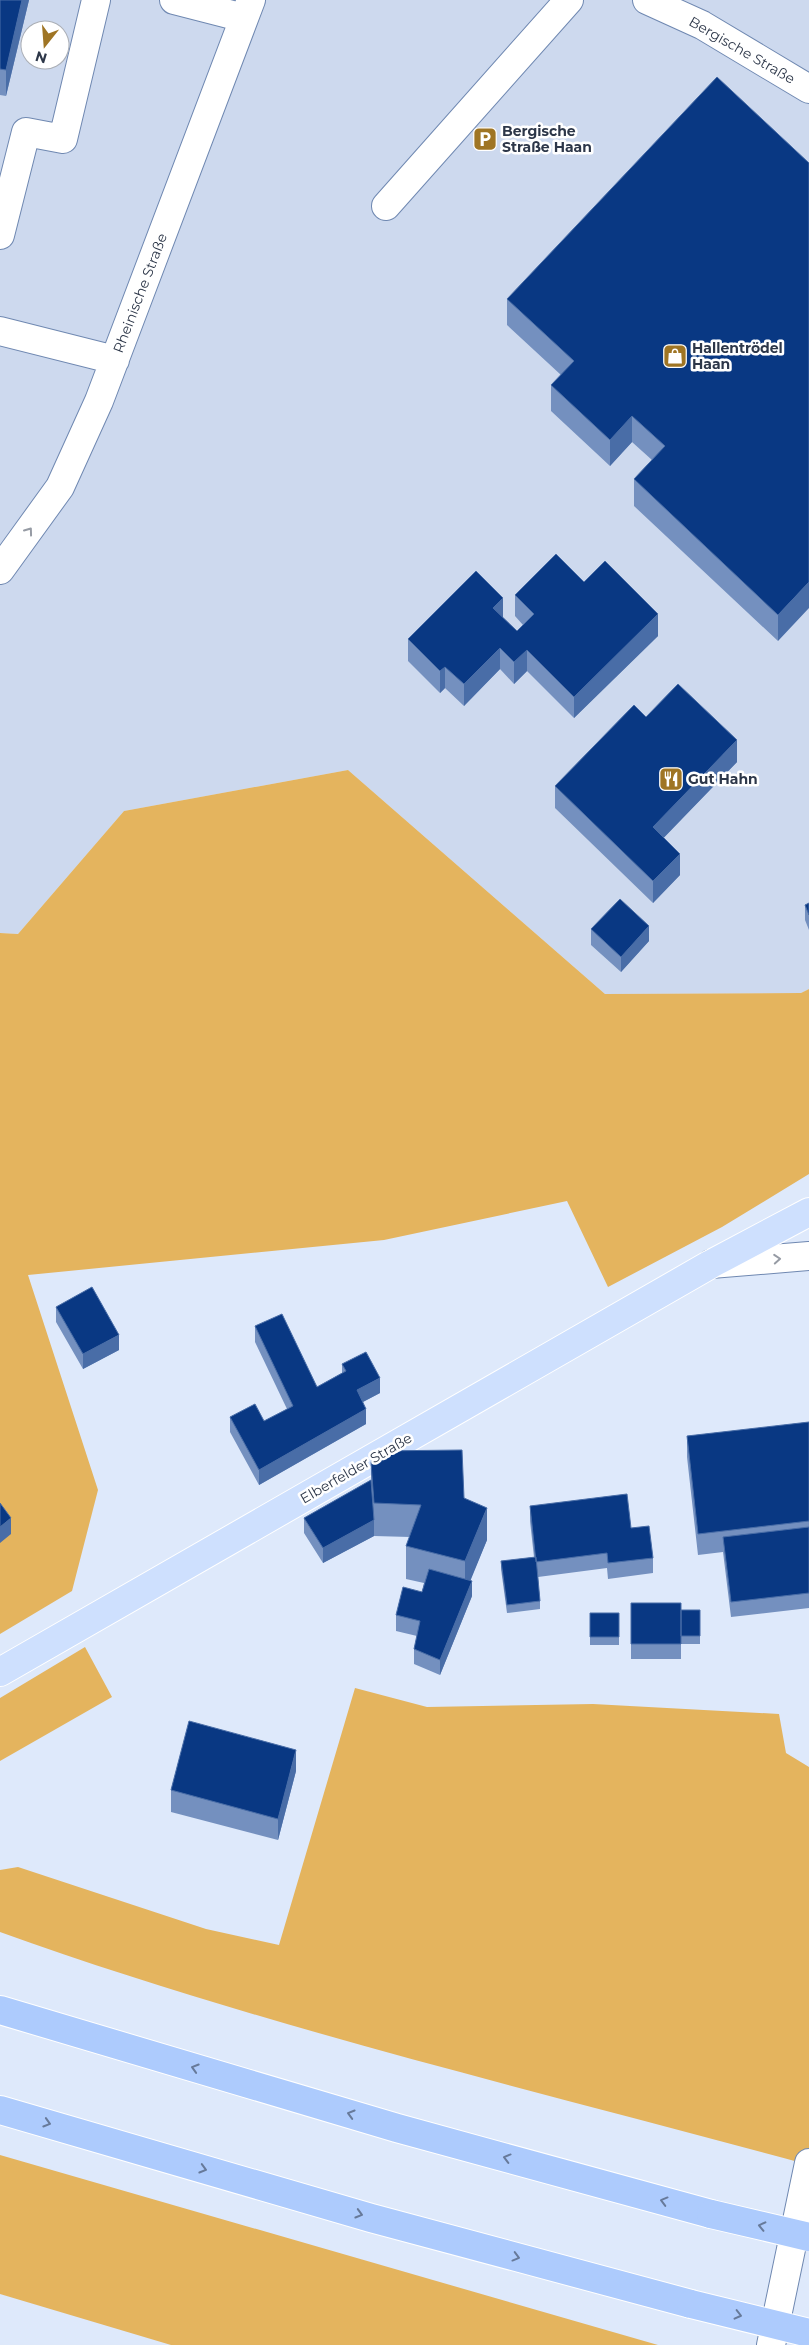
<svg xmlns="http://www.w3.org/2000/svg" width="809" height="2345" viewBox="0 0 809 2345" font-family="Montserrat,sans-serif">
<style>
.built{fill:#cdd9ee;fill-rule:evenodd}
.green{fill:#e4b45e}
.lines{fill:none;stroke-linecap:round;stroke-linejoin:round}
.minor-casing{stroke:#6f88b1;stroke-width:30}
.major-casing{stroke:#fff;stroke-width:30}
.highway-casing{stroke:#fff;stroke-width:30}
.minor{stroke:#fff;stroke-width:28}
.major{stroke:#cee0fe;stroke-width:28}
.highway{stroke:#adcbfd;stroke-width:28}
.highway-bridge-casing{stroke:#fff;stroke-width:30;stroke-linecap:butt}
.highway-bridge{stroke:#adcbfd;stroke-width:28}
.wall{fill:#7490bf}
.shaded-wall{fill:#496da7}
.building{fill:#093883;stroke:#496da7}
.oneway{stroke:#969ba4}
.oneway2{stroke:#677a9a}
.labels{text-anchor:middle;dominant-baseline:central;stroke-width:5;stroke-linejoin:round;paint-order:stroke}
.street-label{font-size:14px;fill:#2d3749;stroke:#fff}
.poi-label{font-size:14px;font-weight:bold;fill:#2d3749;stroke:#fff;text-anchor:start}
</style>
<rect width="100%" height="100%" fill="#dee9fb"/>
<!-- built -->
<path class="built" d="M0,0H809V989L801,993L605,994L348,770L124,811L18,934L0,933ZM30,30H60V60H30Z"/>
<!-- green -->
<path class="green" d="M348,770L605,994L801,993L809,989V1174L722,1227L608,1287L567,1201L384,1240L28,1275L98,1490L72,1591L0,1634V933L18,934L124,811Z
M85,1647L112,1697L0,1761V1698Z
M355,1688L427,1707L593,1704L779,1714L786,1753L809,1767V2165C539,2091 264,2027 0,1932V1870L18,1867L206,1929L279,1945Z
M0,2155L658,2345H171L0,2294Z"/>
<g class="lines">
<!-- minor casing -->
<g class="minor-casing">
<path id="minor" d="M174,0L244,18
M647,0L702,25L809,89
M386,206L569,0
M0,235L26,132L63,139L96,0
M0,331L115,360
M0,570L60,487L99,401L251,0
M711,1264L809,1256
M771,2345L809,2163"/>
</g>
<!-- major casing -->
<g class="major-casing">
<path id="major" d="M0,1672L711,1264L809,1212"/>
</g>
<!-- highway casing -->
<g class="highway-casing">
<path id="highway" d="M0,2010L397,2128L711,2214
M0,2110L371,2218L691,2304"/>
</g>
<!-- minor -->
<use href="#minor" class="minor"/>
<!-- major -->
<use href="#major" class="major"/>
<!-- highway -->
<use href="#highway" class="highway"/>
<!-- highway-bridge casing -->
<g class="highway-bridge-casing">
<path id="highway-bridge" d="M711,2214L809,2237
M691,2304L809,2333"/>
</g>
<!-- highway-bridge -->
<use href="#highway-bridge" class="highway-bridge"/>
</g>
<!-- wall -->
<path class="wall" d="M0,0H29L6,96L0,95Z
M809,163L778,641L634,506V479L652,460L632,442L610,466L551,411V385L561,375L507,325V299Z
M584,582L658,636L574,718L527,671L514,684L500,669L464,706L445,688L440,693L408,661V639L503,618L517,631L523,625L515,616V595Z
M646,717L737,762L663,838L680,875L653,903L555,808V786Z
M809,903V930L805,920V905Z
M591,929L649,941L621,972L591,945Z
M56,1307L119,1350L83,1369L56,1322Z
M255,1326L317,1387L342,1373V1364L380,1393L363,1402L366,1424L259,1485L230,1432V1417L264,1421L287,1409L255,1342Z
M809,1422V1608L731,1617L723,1552L698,1555L687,1457V1436Z
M371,1463L464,1498L487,1540L470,1580L472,1596L440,1675L414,1664V1649L417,1636L396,1631V1615L422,1592L424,1583L406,1579V1546L410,1537L374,1536L323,1563L304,1533V1518L371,1480Z
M530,1506L631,1528L653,1558V1573L608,1579L607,1568L538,1577L540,1601V1609L507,1613L501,1569V1561L534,1557L530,1521Z
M631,1603L681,1610H700V1644H681V1659H631Z
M590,1613H619V1645H590Z
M296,1771L278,1840L171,1812V1790Z"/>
<!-- shaded-wall -->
<path class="shaded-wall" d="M22,0H29L6,96V70Z
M632,416V442L610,466V440Z
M809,582V608L778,641V615Z
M503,598V620L493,608Z
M658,614V636L574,718V697Z
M500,648V669L464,706V684Z
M527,650V671L514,684V662Z
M445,667V688L440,693V671Z
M737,740V762L653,849V827Z
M680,854V875L653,903V881Z
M649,926V941L621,972V957Z
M119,1335V1350L83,1369V1354Z
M380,1378V1393L357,1405V1390Z
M366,1409V1424L259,1485V1470Z
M487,1508V1540L465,1594V1561Z
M11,1518V1534L0,1543V1527Z
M374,1520V1536L323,1563V1548Z
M472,1581V1596L440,1675V1660Z
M296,1750V1771L278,1840V1819Z"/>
<!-- building -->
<path class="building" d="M0,0H22L6,70L0,69Z
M717,77L809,163V582L778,615L634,479L665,446L632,416L610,440L551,385L574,361L507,299Z
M556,554L584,582L605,561L658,614L574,697L527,650L514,662L500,648L464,684L445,667L440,671L408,639L476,571L503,598L493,608L517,631L534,614L515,595Z
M678,684L737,740L653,827L680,854L653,881L555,786L634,705L646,717Z
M620,899L649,926L621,957L591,929Z
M809,903V915L805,905Z
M92,1287L119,1335L83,1354L56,1307Z
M282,1314L317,1387L346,1371L342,1364L366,1352L380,1378L357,1390L366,1409L259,1470L230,1417L255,1404L264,1421L293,1406L255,1326Z
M809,1422V1521L698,1534L687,1436Z
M462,1450L464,1498L487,1508L465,1561L406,1546L421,1505L374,1503L371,1463L374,1451Z
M371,1480L374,1520L323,1548L304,1518Z
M627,1494L631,1528L649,1526L653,1558L608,1563L607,1553L536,1562L530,1506Z
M0,1503L11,1518L0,1527Z
M809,1527V1593L731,1602L723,1537Z
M536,1557L540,1601L507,1605L501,1561Z
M429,1569L472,1581L440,1660L414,1649L420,1621L396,1615L403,1587L422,1592Z
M631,1603H681V1644H631Z
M681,1610H700V1636H681Z
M590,1613H619V1637H590Z
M189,1721L296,1750L278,1819L171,1790Z"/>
<!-- one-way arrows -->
<defs><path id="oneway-chevron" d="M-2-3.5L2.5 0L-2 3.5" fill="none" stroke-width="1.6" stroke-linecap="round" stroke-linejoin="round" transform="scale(1.25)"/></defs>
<g class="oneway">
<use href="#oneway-chevron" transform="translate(29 531) rotate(-54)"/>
<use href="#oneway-chevron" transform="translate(777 1259) rotate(-4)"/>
</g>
<g class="oneway2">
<use href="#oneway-chevron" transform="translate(195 2068) rotate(-163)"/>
<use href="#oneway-chevron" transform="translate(351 2114) rotate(-164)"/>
<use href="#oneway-chevron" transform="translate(47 2123) rotate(17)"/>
<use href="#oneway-chevron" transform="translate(507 2158) rotate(-165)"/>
<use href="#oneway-chevron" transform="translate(203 2169) rotate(16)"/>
<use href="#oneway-chevron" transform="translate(664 2201) rotate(-165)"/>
<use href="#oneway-chevron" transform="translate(359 2214) rotate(16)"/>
<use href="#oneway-chevron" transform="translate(762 2226) rotate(-167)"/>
<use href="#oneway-chevron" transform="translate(516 2257) rotate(15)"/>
<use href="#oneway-chevron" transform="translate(738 2315) rotate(14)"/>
</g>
<!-- icons -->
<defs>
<g id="parking-square" transform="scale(1.25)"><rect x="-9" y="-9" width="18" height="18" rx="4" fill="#9f7524" stroke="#fff"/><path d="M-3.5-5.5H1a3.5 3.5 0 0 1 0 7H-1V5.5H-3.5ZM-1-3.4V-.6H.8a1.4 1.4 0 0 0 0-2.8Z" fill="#fff"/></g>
<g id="shop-square" transform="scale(1.25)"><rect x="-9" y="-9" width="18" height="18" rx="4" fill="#9f7524" stroke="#fff"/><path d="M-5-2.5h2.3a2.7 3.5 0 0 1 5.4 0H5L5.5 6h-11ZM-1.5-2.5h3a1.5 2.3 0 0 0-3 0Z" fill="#fff"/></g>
<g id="restaurant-square" transform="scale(1.25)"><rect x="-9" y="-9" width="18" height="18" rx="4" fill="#9f7524" stroke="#fff"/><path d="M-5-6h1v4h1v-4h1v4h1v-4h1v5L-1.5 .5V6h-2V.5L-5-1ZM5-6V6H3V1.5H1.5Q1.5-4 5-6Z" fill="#fff"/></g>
</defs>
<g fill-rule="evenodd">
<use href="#parking-square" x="485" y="139"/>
<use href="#shop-square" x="675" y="356"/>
<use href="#restaurant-square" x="671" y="779"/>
</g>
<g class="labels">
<!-- street labels -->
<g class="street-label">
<text transform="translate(742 50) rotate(30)">Bergische Straße</text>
<text transform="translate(140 293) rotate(-69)">Rheinische Straße</text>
<text transform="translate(356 1468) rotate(-30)">Elberfelder Straße</text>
</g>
<!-- poi labels -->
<g class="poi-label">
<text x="502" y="131">Bergische<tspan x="502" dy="16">Straße Haan</tspan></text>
<text x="692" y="348">Hallentrödel<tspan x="692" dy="16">Haan</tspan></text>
<text x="688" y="779">Gut Hahn</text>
</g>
</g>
<!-- north arrow -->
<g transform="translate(45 45) rotate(197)"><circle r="24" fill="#ffffff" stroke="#abafb6"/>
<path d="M0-4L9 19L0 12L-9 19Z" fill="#9f7524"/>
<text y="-8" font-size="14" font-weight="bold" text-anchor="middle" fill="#2d3749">N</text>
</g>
</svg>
